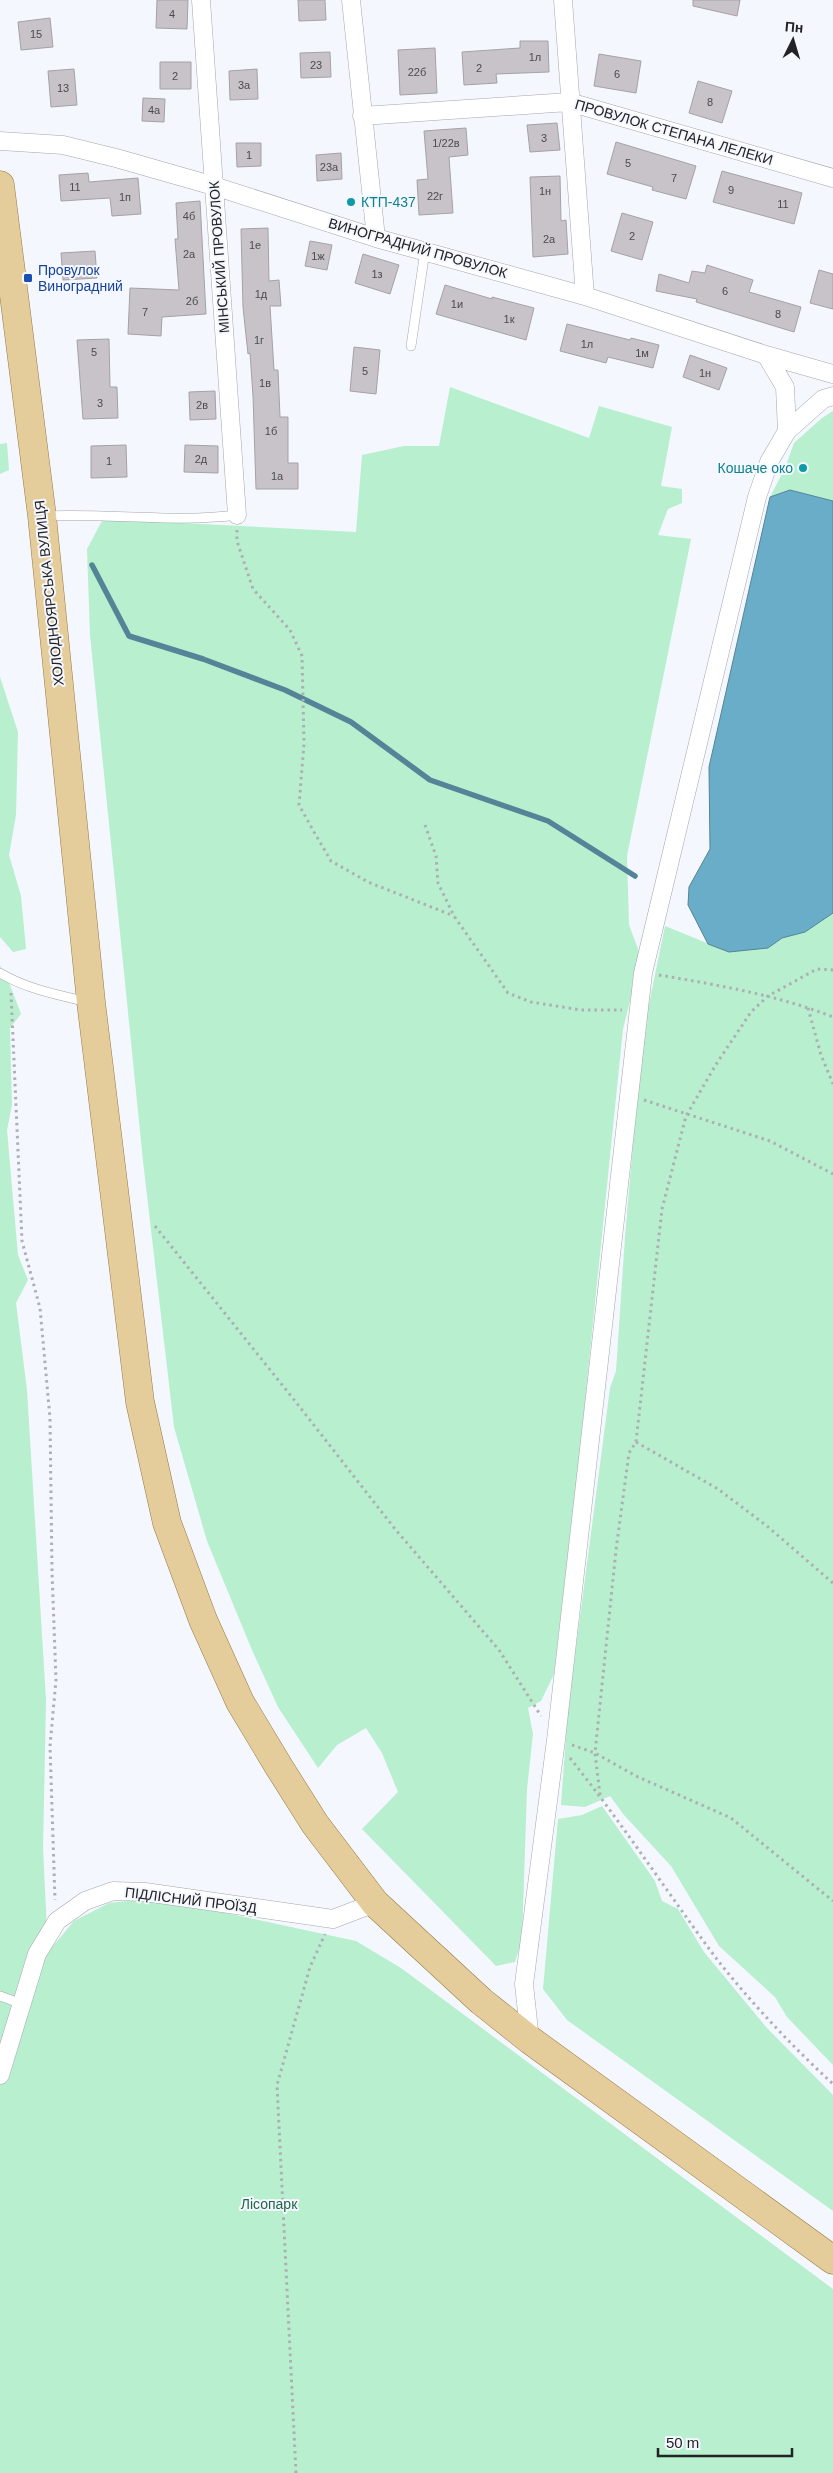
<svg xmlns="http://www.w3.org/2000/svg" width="833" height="2473" viewBox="0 0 833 2473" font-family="Arial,sans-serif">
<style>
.green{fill:#b7efcf}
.water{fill:#69adc8;stroke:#548497}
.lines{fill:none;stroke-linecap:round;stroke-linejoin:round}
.stream{stroke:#548497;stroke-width:5.5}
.building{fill:#c7c3c8;stroke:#a5a2a6}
.service-casing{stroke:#a3a6ab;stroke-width:10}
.minor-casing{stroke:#a3a6ab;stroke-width:19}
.primary-casing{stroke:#957b46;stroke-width:29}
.path{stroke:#adafb3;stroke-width:3;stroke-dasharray:2.5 4;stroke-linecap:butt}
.service{stroke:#fff;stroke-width:9}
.minor{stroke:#fff;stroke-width:18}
.primary{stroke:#e5cc9b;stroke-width:28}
.culture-dot{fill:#0f9aa8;stroke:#f4f7fd;stroke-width:2}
.transit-dot{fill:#1a4fb4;stroke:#f4f7fd;stroke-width:2}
.labels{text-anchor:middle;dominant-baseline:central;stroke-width:4;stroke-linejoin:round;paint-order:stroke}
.number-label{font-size:11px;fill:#4b4b4e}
.street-label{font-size:14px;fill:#222325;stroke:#f4f7fd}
.culture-label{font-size:14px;fill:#0d838f;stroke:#f4f7fd;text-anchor:start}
.transit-label{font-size:14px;fill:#164399;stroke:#f4f7fd;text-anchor:start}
.park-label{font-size:14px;fill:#216746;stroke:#f4f7fd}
</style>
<rect width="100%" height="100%" fill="#f4f7fd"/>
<!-- green -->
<path class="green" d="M450,387L589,438L599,406L672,427L661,486L682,489V503L668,509L658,535L691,539L627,856L629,925L641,957L623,1029L581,1440L554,1674L541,1701L528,1708L533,1734L527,1789L522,1940L515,1962L496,1966L362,1829L398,1792L382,1753L366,1728L337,1745L318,1768L278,1707L252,1650L207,1541L174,1427L143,1161L90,635L87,549L103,519L356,532L362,455L404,446H439Z
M833,411V501L790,490L770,497L785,468L794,443L822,418Z
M7,443L9,470L0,474V444Z
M0,677L18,732L16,815L9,855L21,896L26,949L13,952L0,937Z
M833,913V2065L787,2017L775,1997L719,1946L671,1866L624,1815L610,1796L585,1807L561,1805L568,1709L610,1388L616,1371L625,1237L642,1038L665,926L729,952L768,948L782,938L805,932Z
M0,966L5,972L21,1014L10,1028L12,1105L7,1130L18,1255L28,1280L16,1303L27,1390L46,1700L43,1848L48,1952L74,1921L109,1903L156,1898L356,1941L401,1968L833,2289V2473H0Z
M602,1806L655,1881L662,1901L678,1909L704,1952L766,2027L833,2095V2211L567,2020L543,1989L558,1819L582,1815Z"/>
<!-- water -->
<path class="water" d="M790,490L833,501V913L805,932L782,938L768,948L729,952L708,944L688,905L689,887L710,849L709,767L770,497Z"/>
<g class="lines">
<!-- stream -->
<path class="stream" d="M92,565L129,636L203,659L285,690L351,722L430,780L548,821L635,876"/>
</g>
<!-- building -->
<path class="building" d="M157,0H188L187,29L156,28Z
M298,0H325L326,20L299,21Z
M693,0H740L737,16L693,6Z
M50,18L53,47L21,50L18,22Z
M520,41H548L549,72L496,74L497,83L464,85L462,52L520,48Z
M435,48L437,93L400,95L398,50Z
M330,52L331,77L301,78L300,53Z
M599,54L641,61L636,93L594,86Z
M160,62H191V89H160Z
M74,69L77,105L51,107L48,71Z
M257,69L258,99L230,100L229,71Z
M698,81L732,91L722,123L689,113Z
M143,98L165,99L164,122L142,121Z
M557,123L560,150L530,152L527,125Z
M466,128L468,155L449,157L453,213L419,215L417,180L428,179L424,131Z
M616,142L696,166L686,199L652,190L653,187L607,174Z
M236,143H261V166L237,167Z
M341,153L342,179L317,181L316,155Z
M722,171L802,193L794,224L713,202Z
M88,173L89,182L138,178L141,214L112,216L110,198L61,201L59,175Z
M560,176L561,221L566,220L568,254L533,257L530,177Z
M200,201L206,314L162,317L161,336L128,334L130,288L179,290L175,239H178L176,203Z
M622,213L653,222L642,260L611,251Z
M268,228L269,281L279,280L281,306H270L274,370H278L280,417H288V463H298V489H256L253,396L250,353L248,354L243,307L241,229Z
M310,241L332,245L327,270L305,266Z
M95,251L97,278L63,280L61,253Z
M363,254L399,265L390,294L355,283Z
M707,265L753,280L749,292L801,307L794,332L696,302L697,299L656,291L659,274L689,283L692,271L705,273Z
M819,270L833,274V309L810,303Z
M445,285L492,299V297L534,308L526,340L436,314Z
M567,324L630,340L631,338L659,345L653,368L608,357L606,363L560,351Z
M109,339L110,387H117L118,418L83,419L77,340Z
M354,347L380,350L376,394L350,391Z
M690,355L727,368L719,390L683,377Z
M215,391L216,419L190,420L189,392Z
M126,445L127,477L91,478V446Z
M185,445L218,446V473L184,472Z"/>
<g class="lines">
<!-- service casing -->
<g class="service-casing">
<path id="service" d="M411,346L425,251
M45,516C109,513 174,523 237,515
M0,973C27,989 58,995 88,1002
M0,1996L22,2004"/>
</g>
<!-- minor casing -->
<g class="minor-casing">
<path id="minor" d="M201,0L237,515
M351,0L376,238
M563,0L585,296
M362,116L569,102L833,178
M0,141L63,145L116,158L214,186L376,238L585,296L766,355L833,374
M787,431L823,399L833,396
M530,2040L524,1984L556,1740L643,973L757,497L769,462L787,431L785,387L766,355
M0,2075L37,1954L57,1921L85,1901L113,1891L145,1892L333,1919L375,1903"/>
</g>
<!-- primary casing -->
<g class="primary-casing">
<path id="primary" d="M0,185L42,516L91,1002L140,1402L167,1523L203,1620L240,1702L279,1767L315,1824L375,1903L481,2001L530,2040L833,2260"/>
</g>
<!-- path -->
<path class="path" d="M237,530V541L253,589L290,630L302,656L304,744L299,805L314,832L331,861L368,882L454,916
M425,825L436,856L438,883L454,916L508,993L531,1002L581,1010H622
M659,975C718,985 777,995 833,1017
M11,993L22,1241L40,1308L50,1418L52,1571L56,1680L50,1746L55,1900
M808,1008L821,1055L833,1084
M644,1100L770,1141L833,1174
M155,1226L299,1406L395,1529L499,1650L541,1716
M636,1442L718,1489L767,1526L833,1583
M572,1745L595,1753L636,1776L731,1818L833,1901
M570,1758C622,1823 667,1892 716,1958C751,2003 792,2046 833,2084
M600,1795L595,1753L616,1550L629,1453L636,1442L662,1209L686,1116L715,1066L751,1012L768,996L817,969L833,970
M296,2473L277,2085L310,1967L325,1934"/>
<!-- service -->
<use href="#service" class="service"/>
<!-- minor -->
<use href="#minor" class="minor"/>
<!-- primary -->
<use href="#primary" class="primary"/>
</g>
<!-- markers -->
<g class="culture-dot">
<circle cx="351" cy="202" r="5"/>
<circle cx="803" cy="468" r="5"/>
</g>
<rect class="transit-dot" x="23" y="273" width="10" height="10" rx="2.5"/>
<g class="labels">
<!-- number labels -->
<g class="number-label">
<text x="172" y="14">4</text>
<text x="36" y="34">15</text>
<text x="535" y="57">1л</text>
<text x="316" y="65">23</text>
<text x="479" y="68">2</text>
<text x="417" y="72">22б</text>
<text x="617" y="74">6</text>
<text x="175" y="76">2</text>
<text x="244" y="85">3а</text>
<text x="63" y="88">13</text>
<text x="710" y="102">8</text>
<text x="154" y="110">4а</text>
<text x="544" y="138">3</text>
<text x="446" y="143">1/22в</text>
<text x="249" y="155">1</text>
<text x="628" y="163">5</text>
<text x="329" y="167">23а</text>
<text x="674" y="178">7</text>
<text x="75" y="187">11</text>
<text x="731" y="190">9</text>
<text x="545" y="191">1н</text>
<text x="435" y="196">22г</text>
<text x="125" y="197">1п</text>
<text x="783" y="204">11</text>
<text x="189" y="216">4б</text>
<text x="632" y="236">2</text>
<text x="549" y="239">2а</text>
<text x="255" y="245">1е</text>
<text x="189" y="254">2а</text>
<text x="318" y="256">1ж</text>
<text x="377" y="274">1з</text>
<text x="725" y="291">6</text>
<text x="261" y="294">1д</text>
<text x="192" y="301">2б</text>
<text x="457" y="304">1и</text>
<text x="145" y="312">7</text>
<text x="778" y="314">8</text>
<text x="509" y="319">1к</text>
<text x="259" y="340">1г</text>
<text x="587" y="344">1л</text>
<text x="94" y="352">5</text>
<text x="642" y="353">1м</text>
<text x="365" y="371">5</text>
<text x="705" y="373">1н</text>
<text x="265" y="383">1в</text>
<text x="100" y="403">3</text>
<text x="202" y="405">2в</text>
<text x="271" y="431">1б</text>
<text x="201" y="459">2д</text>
<text x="109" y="461">1</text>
<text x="277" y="476">1а</text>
</g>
<!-- street labels -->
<g class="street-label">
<text transform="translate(674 132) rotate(16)">ПРОВУЛОК СТЕПАНА ЛЕЛЕКИ</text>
<text transform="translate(418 248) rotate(16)">ВИНОГРАДНИЙ ПРОВУЛОК</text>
<text transform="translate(219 257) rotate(-94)">МІНСЬКИЙ ПРОВУЛОК</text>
<text transform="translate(49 593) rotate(-96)">ХОЛОДНОЯРСЬКА ВУЛИЦЯ</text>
<text transform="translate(191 1900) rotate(7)">ПІДЛІСНИЙ ПРОЇЗД</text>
</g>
<!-- culture labels -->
<g class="culture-label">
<text x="361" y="202">КТП-437</text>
<text x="793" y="468" text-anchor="end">Кошаче око</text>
</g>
<!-- transit labels -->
<g class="transit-label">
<text x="38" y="270">Провулок<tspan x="38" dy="16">Виноградний</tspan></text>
</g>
<!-- park labels -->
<g class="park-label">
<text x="269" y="2204">Лісопарк</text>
</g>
</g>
<!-- north arrow -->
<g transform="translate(793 40) rotate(5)" stroke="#f4f7fd" stroke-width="4" paint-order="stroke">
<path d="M0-4L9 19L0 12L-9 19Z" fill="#222325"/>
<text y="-8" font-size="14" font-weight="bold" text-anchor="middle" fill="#222325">Пн</text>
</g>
<!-- scale -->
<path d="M658 2448v8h134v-8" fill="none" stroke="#222325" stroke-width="2.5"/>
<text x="666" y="2448" font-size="15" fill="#222325" stroke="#f4f7fd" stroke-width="4" paint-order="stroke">50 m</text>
</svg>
